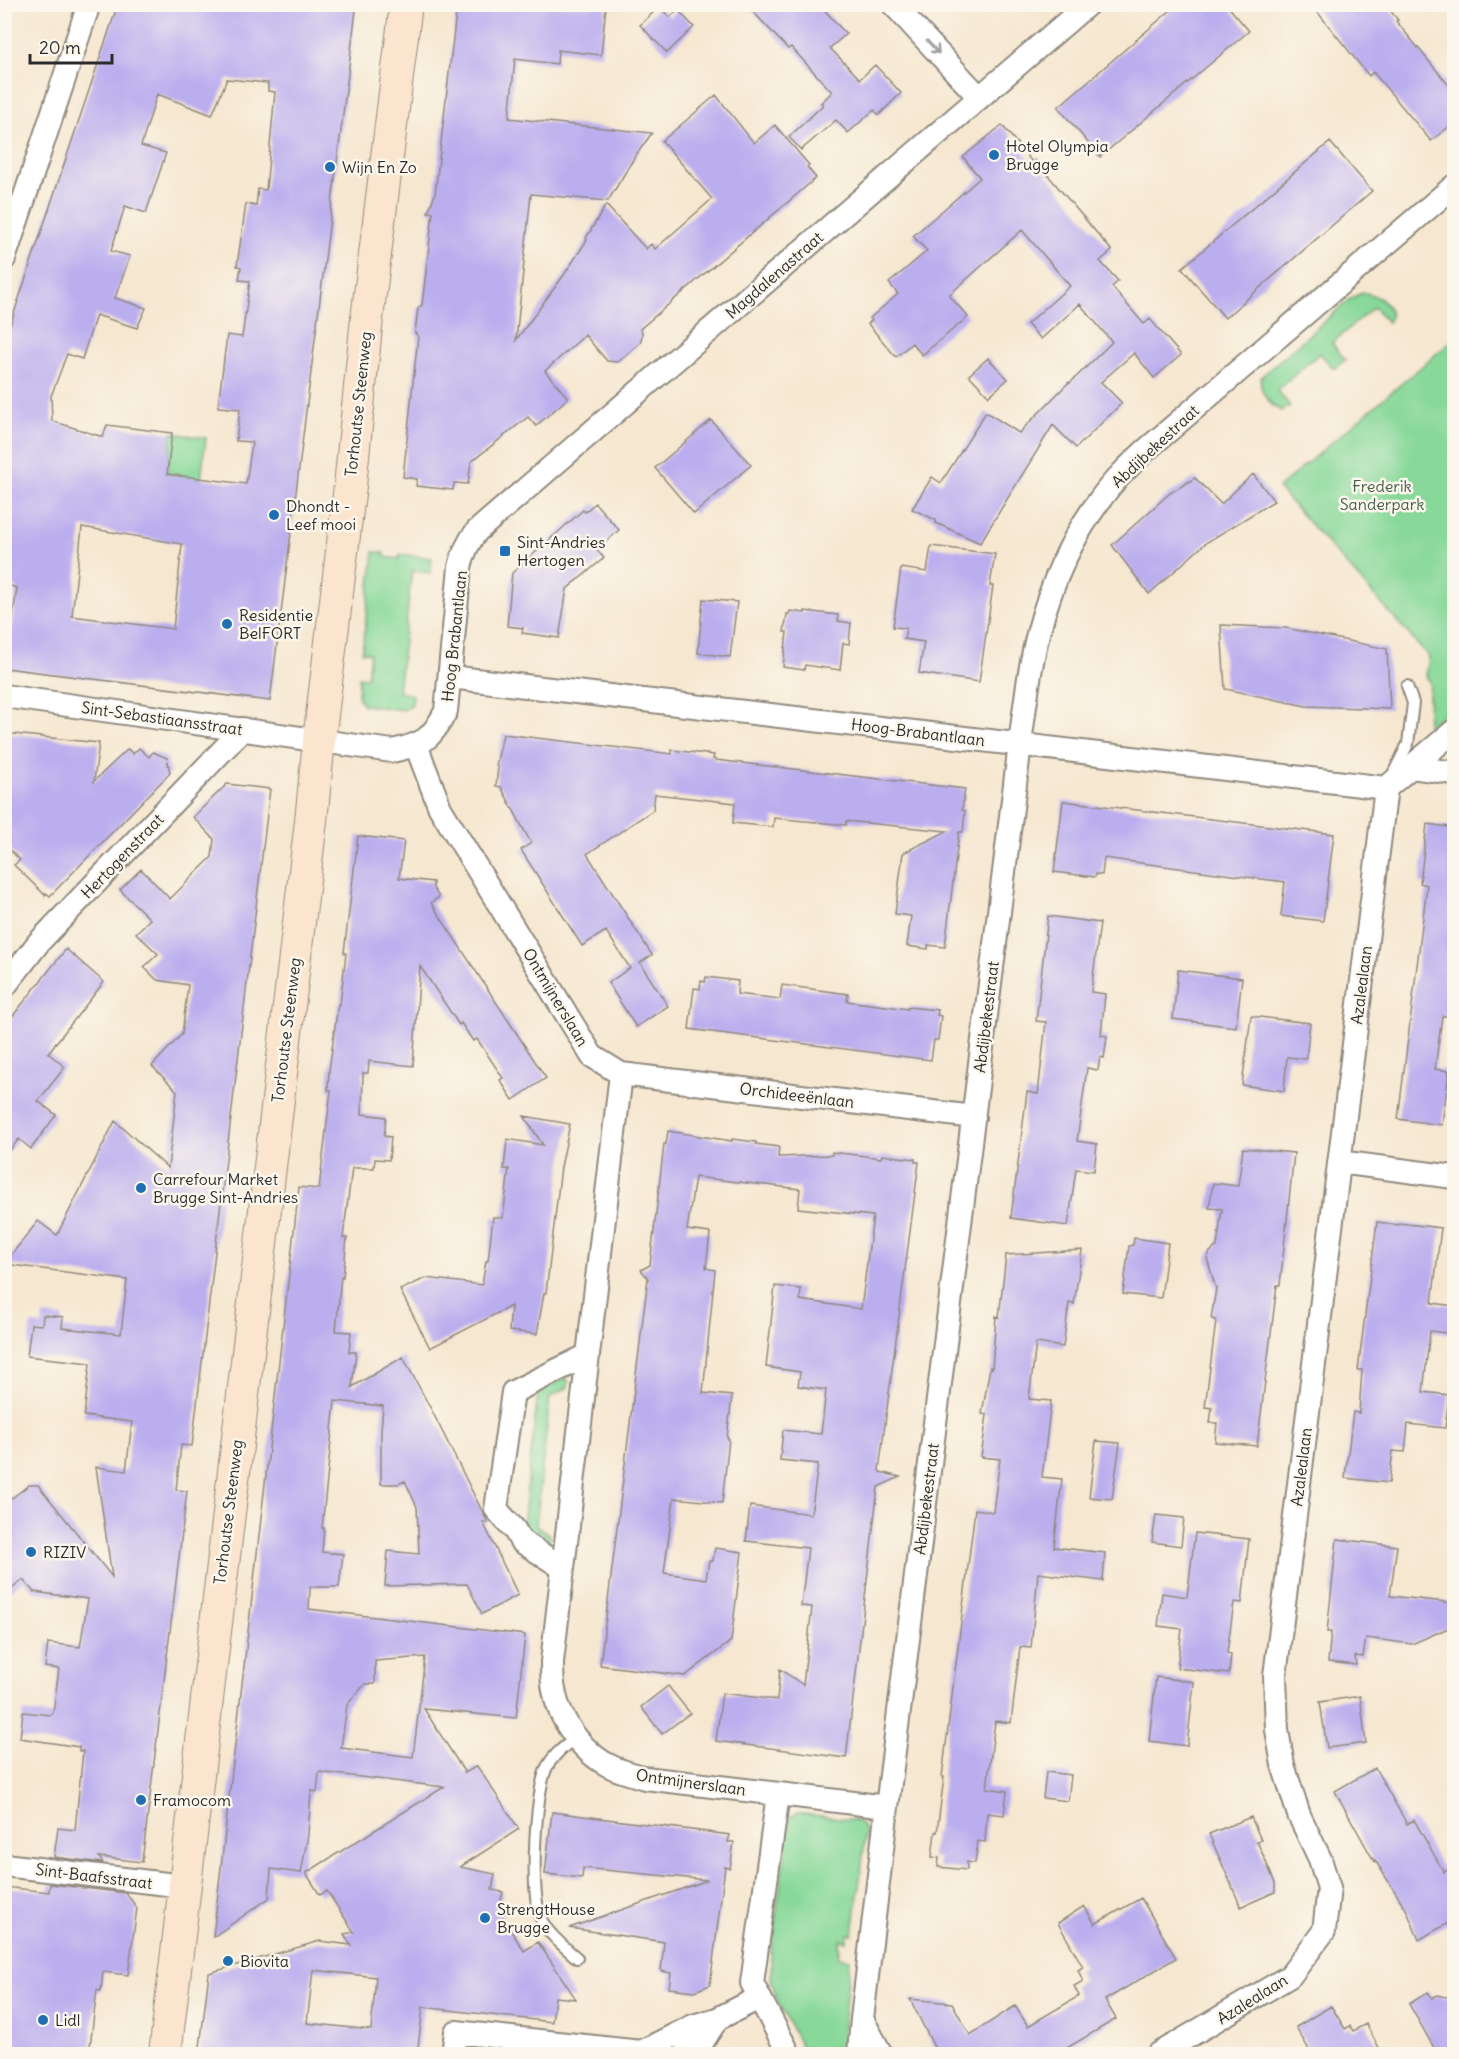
<svg xmlns="http://www.w3.org/2000/svg" width="1459" height="2059" viewBox="0 0 1459 2059" font-family="Delius,sans-serif">
<style>
.green{fill:#87d899;stroke:#598262;stroke-width:1.5}
.building{fill:#bbaeee;fill-rule:evenodd}
.lines{fill:none;stroke-linecap:round;stroke-linejoin:round}
.lane-casing{stroke:#90897e;stroke-width:14}
.street-casing{stroke:#90897e;stroke-width:26}
.secondary-casing{stroke:#90897e;stroke-width:34}
.lane{stroke:#fff;stroke-width:10}
.street{stroke:#fff;stroke-width:22}
.secondary{stroke:#fce5cf;stroke-width:32}
.oneway{stroke:#a0a0a0}
.poi-dot{fill:#1f6fb2;stroke:#fbf7ec;stroke-width:2}
.labels{text-anchor:middle;dominant-baseline:central;stroke-width:5;stroke-linejoin:round;paint-order:stroke}
.poi-label{font-size:16px;fill:#2b2b2b;stroke:#fbf7ec;text-anchor:start}
.street-label{font-size:16px;fill:#2b2b2b;stroke:#fbf7ec}
.park-label{font-size:16px;fill:#475f4c;stroke:#fbf7ec}
</style>
<rect width="100%" height="100%" fill="#fbf7ec"/>
<filter id="ink" filterUnits="userSpaceOnUse"><feTurbulence type="fractalNoise" baseFrequency=".0167" numOctaves="2"/><feDisplacementMap in="SourceGraphic" scale="12" xChannelSelector="R" yChannelSelector="G"/><feConvolveMatrix kernelMatrix="1 2 1 2 8 2 1 2 1" color-interpolation-filters="sRGB"/></filter>
<filter id="wash" filterUnits="userSpaceOnUse"><feTurbulence type="fractalNoise" baseFrequency=".008" numOctaves="4" result="noise"/><feDisplacementMap in="SourceGraphic" scale="24" xChannelSelector="R" yChannelSelector="G"/><feGaussianBlur stdDeviation="1.35" result="paint"/><feColorMatrix in="noise" values="0 0 0 0 0 0 0 0 0 0 0 0 0 0 0 0 0 1.4 0 .05"/><feComposite in="paint" operator="in"/></filter>
<g filter="url(#wash)">
<rect width="100%" height="100%" fill="#f6e7d0"/>
<!-- green -->
<path class="green" d="M1362,293C1377,293 1397,308 1388,323L1374,307L1332,343L1345,360L1334,369L1320,353L1277,390L1290,406L1282,411C1269,406 1257,389 1262,376L1351,298Z
M1454,339V705L1427,728L1430,682L1426,676L1429,657L1278,488Z
M172,433L206,438L201,479L167,474Z
M374,552L385,553V557L399,559L400,554L432,558L430,573L412,571L398,692L413,695L412,704L404,710L363,705L358,696L359,677L367,678L370,653L362,652Z
M566,1378L569,1383L567,1388L550,1397L536,1525L550,1535V1541L545,1545L524,1532L523,1526L538,1392L539,1390Z
M797,1813L856,1820L861,1823L866,1832L853,1934H848L847,1941L840,1940L838,1957L850,1959L843,2027L842,2054H805L776,1998L771,1977V1951L788,1828L790,1817Z"/>
<g id="blocks">
<!-- building -->
<path class="building" d="M118,4H309L356,10L270,701L5,668L17,588L4,584V343ZM227,79L268,83V91L275,92L266,190L258,189L256,206L246,204L237,266L241,267L239,280L250,281L242,337L227,335L218,407L240,409L236,441L252,442L246,484L167,474L172,433L107,425L103,437L52,421L51,396L67,354L82,359L96,315L137,328L146,308L115,298L130,256L111,251L125,206L146,213L166,153L141,146L157,94L212,115ZM82,527L182,544L173,629L72,616Z
M457,4L606,6L601,55L558,50L557,64L515,59L509,118L652,133L636,155L608,201L531,194L516,340L564,275L587,240L586,238L606,205L646,249L651,244L655,249L712,199L662,141L716,95L754,143L775,125L809,165L807,167L816,178L640,329L642,332L641,342L618,362L607,361L585,335L545,371L568,398L536,426L528,417L471,462L468,484L454,483L453,490L416,486L417,479L403,477L418,336L415,333L418,308L422,305L433,212H428L435,194Z
M746,4H819L846,34L830,48L860,79L875,65L901,93L879,115L874,110L848,133L836,120L801,150L789,137L823,105L821,103L832,92L791,47L788,49Z
M1178,4H1226L1249,31L1100,157L1058,107Z
M1311,4H1385L1398,20L1396,21L1455,93V122L1431,141L1373,72L1369,76Z
M659,7L670,17L678,10L694,27L667,53L640,25Z
M1002,125L1032,162L1035,160L1112,251L1100,261L1118,281L1112,287L1144,324L1150,319L1181,355L1154,378L1134,353L1101,382L1122,403L1076,448L1053,425L980,543L936,523V520L912,509L932,477L941,483L986,412L1019,433L1069,382L1070,383L1112,342L1080,304L1041,339L1027,324L1070,286L1022,230L949,295L968,317L922,355L912,343L896,357L868,324L872,320L870,318L898,294L889,283L927,251L913,236L980,178L963,157Z
M1330,142L1372,191L1225,318L1182,268Z
M988,358L1008,379L989,396L969,375Z
M711,420L751,465L694,514L655,468Z
M1253,474L1274,501L1207,542L1149,594L1112,545L1170,493L1195,478L1221,504Z
M595,503L619,530L597,550L604,558L567,589L559,638L522,633L523,628L507,626L512,573L583,510L585,512Z
M931,546L995,554L990,586H993L979,682L919,673L924,642L904,639L906,628L893,627L901,568L927,572Z
M703,599L737,602L730,657L698,653Z
M790,611L805,613V611L838,615V621L851,623L849,644L843,643L840,670L805,665L804,670L783,667L787,632H784L787,614H789Z
M1221,625L1286,628L1387,649L1390,709L1306,706L1225,689Z
M4,733L99,743L94,781L128,749L133,754L139,748L149,757L153,752L167,758L170,773L50,896L46,893L45,895L14,865L20,860L5,845L9,841L7,810H5L9,777H4Z
M503,734L672,754V750L714,755L713,759L716,760L965,789L962,810L965,811L963,832H959L945,947L928,945V949L907,946L911,916L895,914L903,853L947,831L846,821V825L774,818L773,827L733,823L735,803L655,794L653,810L587,854L652,955L640,963L668,1006L636,1027L608,983L630,968L606,931L582,946L521,850L531,843L501,787L496,786L498,767L496,766Z
M227,784L270,789L192,1446L181,1445L176,1490L187,1491L142,1862L99,1857L103,1863L54,1857L58,1828L75,1830L83,1751H79V1747L20,1738L23,1712L51,1715L53,1713L59,1669L45,1667L48,1643L80,1647L88,1599L34,1592L23,1580L4,1595V1504L29,1485H38L112,1577L96,1467L126,1471L132,1422L84,1416L90,1363L27,1356L31,1324L42,1325L43,1315L63,1317L62,1328L121,1334L127,1280L4,1264L38,1221L57,1235L115,1121L168,1168L177,1091L152,1066L182,1034L188,985L157,980L144,967L158,954L136,933L150,919L120,890L141,869L170,899L212,857L214,839L193,817Z
M1063,801L1334,834L1323,921L1281,916L1285,882L1104,858L1102,875L1096,874L1095,877L1054,872Z
M1427,824L1455,828V981L1450,1016H1442L1435,1069L1449,1071L1442,1125L1398,1119L1427,885L1420,883Z
M358,836L404,841L399,878L433,882V888L439,897L431,903L546,1078L513,1100L500,1080L503,1078L477,1039L473,1041L461,1023L459,1025L420,966L413,1066L369,1061L368,1073H363L362,1114L386,1117L384,1136L391,1137L389,1160L375,1159L374,1168H352L343,1238H347L343,1277L341,1276L336,1331L351,1332L349,1352H356L352,1387L403,1357L432,1411L488,1523L483,1522L518,1595L482,1614L467,1584L385,1586L388,1551L419,1554L417,1507L405,1481L398,1484H381V1430L383,1406L335,1401L322,1528H324L322,1552L343,1554L339,1587H310L309,1609L525,1635L516,1718L424,1709L465,1773L477,1766L519,1829L460,1867L495,1874L492,1890L503,1892L501,1900L508,1910L501,1915L524,1951L538,1942L576,1999L555,1997L552,2022L423,2007L417,2055H199L209,1973L320,1941L351,1945L344,1934L354,1932L327,1891L320,1895L306,1873L444,1787L319,1772L317,1792L311,1791L308,1835L301,1873L271,1869L269,1898L213,1937L299,1187L319,1189L331,1090H328L329,1071L338,1004H340L346,953H344ZM425,1657L413,1757L341,1748L347,1705L365,1684H375V1661ZM313,1970L376,1977L371,2030L307,2023Z
M1048,916L1100,923L1091,992L1105,994L1101,1035L1107,1036L1104,1058L1100,1057L1098,1070L1087,1068L1077,1141L1097,1144L1094,1171L1076,1169L1068,1226L1011,1218L1027,1092L1038,1094L1046,1022L1036,1021Z
M66,949L104,982L48,1053L65,1067L38,1101L56,1115L31,1149L19,1139L4,1157V1027Z
M1178,970L1242,978L1236,1027L1173,1019Z
M706,977L738,981L737,994L780,999L782,985L848,994L847,1001L908,1009V1007L938,1010L937,1015L941,1016L938,1040H934L931,1060L689,1029L694,988L700,989L701,981L705,982Z
M1251,1016L1310,1023L1306,1059L1287,1057L1284,1091L1242,1085Z
M524,1116L570,1124L561,1167L546,1293H544L537,1334L509,1331L511,1306L430,1348L400,1290L426,1278L482,1285L486,1261H488L493,1217L503,1218L509,1169H504L507,1139L543,1145Z
M668,1131L732,1141V1139L756,1142V1144L779,1147L778,1157L832,1155V1152L881,1158L882,1155L915,1159V1162H919L879,1470L880,1472L900,1477L878,1487L846,1758L716,1741L722,1693L777,1700L780,1669L803,1685L812,1607L801,1606L808,1548L746,1541L750,1506L811,1514L818,1464L780,1460L783,1430L821,1434L826,1390L798,1386L800,1372L766,1367L775,1286L801,1289L800,1300L861,1309L873,1216L798,1208L800,1189L695,1177L687,1230L710,1233L706,1268L715,1270L703,1393L732,1396L727,1438L729,1439L722,1503L674,1498L664,1573L706,1579L709,1561H713L715,1548L742,1552L731,1641L685,1676L600,1665L648,1278L641,1270L650,1265L664,1144H666Z
M1243,1148L1294,1153L1280,1285H1277L1257,1446L1215,1442L1217,1423H1210L1212,1408L1205,1407L1216,1321L1211,1318L1216,1289L1207,1258L1210,1252L1217,1246L1222,1209L1209,1208L1213,1183L1238,1186Z
M1377,1222L1399,1225V1223L1441,1228L1432,1303L1455,1306V1334L1430,1331L1423,1392L1449,1395L1445,1428L1408,1424L1405,1452L1393,1451L1389,1483L1345,1478L1353,1412L1359,1413L1362,1370H1358Z
M1134,1238L1168,1243L1161,1298L1123,1294L1129,1246L1133,1245Z
M1082,1250L1074,1304L1069,1303L1063,1347L1036,1343L1029,1399L1051,1401L1042,1477L1062,1479L1054,1547L1105,1553L1103,1581L1038,1573L1031,1648L1020,1647L1011,1723L995,1721L987,1788L1007,1791L1004,1815L987,1813L985,1842L978,1841L975,1863L967,1862V1870L938,1867L939,1858L932,1857L935,1832H937L944,1777H942L975,1509L993,1512L1000,1459L981,1457L987,1415L982,1414L990,1367L992,1368L996,1316L999,1317L1006,1255Z
M1096,1441L1120,1443L1112,1499L1089,1497Z
M1156,1515L1184,1518L1181,1546L1152,1542Z
M1195,1533L1249,1539L1242,1603L1234,1602L1227,1653L1231,1654L1229,1674L1177,1668L1182,1629L1158,1626L1162,1593L1187,1597Z
M1337,1539L1397,1546L1390,1596L1455,1603V1625L1412,1644L1366,1638L1363,1657L1355,1656L1356,1665L1328,1662L1331,1632H1327Z
M1156,1677L1194,1682L1187,1746L1149,1741Z
M668,1686L690,1713L662,1734L641,1707Z
M1360,1696L1366,1743L1327,1748L1320,1702Z
M1375,1768L1407,1824L1414,1820L1444,1872L1455,1866V1919L1419,1940L1406,1909L1375,1860L1374,1861L1335,1791Z
M1046,1772L1071,1775L1068,1801L1043,1798Z
M552,1812L730,1835L728,1842H734L730,1868L725,1867L710,1985L695,1991L669,1988L671,1973L661,1971L664,1942L569,1928L708,1880L583,1868L582,1878L545,1874Z
M1251,1817L1261,1840L1257,1841L1275,1883V1892L1241,1907L1209,1834Z
M50,1884L126,1893L137,1908L128,1975L103,1972L101,1991L97,1990L89,2055H51L4,2049V1887L49,1892Z
M1141,1898L1176,1958L1105,2000L1116,2019L1055,2055H938L910,1999L952,2003L970,2035L1015,2006L1028,2026L1079,1996L1074,1986L1083,1981L1078,1970L1083,1967L1058,1923L1084,1906L1095,1924Z
M1428,1992L1432,1998L1438,1995L1455,1999V2043L1437,2053L1409,2004Z
M1331,2006L1345,2029L1350,2026L1353,2031L1366,2024L1383,2055H1312L1296,2027Z"/>
</g>
</g>
<g filter="url(#ink)">
<use href="#blocks" fill-opacity="0" stroke="#90897e" stroke-width="1.5"/>
<g class="lines">
<!-- lane casing -->
<g class="lane-casing">
<path id="lane" d="M1393,774L1408,744L1413,703L1407,686
M576,1738C565,1746 554,1754 547,1767C535,1791 529,1898 542,1921C550,1936 565,1947 577,1958"/>
</g>
<!-- street casing -->
<g class="street-casing">
<path id="street" d="M893,4L979,97
M4,259L89,4
M450,677L1386,788
M4,696L392,751C424,744 431,740 446,711L460,567C463,553 468,542 477,531L1088,4
M416,745L440,808L592,1056L621,1074L974,1117
M1411,767L1454,773
M1386,788L1454,731
M4,987L39,942L243,729
M621,1074L552,1662C552,1671 552,1681 554,1690C559,1721 585,1756 614,1768C624,1772 635,1775 645,1778L887,1807
M1339,1162L1454,1177
M563,1568L521,1541L514,1529L496,1509L513,1392L588,1355
M778,1794L752,1983L789,2054
M4,1865L184,1886
M862,2019L881,2054
M453,2054L456,2032L641,2052L693,2026L717,2019
M685,2054L699,2047L717,2019L759,1998
M859,2054L862,2019L887,1807L1020,744C1025,707 1029,667 1039,630C1051,585 1071,539 1099,501C1112,482 1129,466 1146,450L1454,186
M1159,2054L1290,1976L1324,1931L1329,1888L1320,1859L1299,1815L1283,1765L1277,1730L1275,1676L1386,788"/>
</g>
<!-- secondary casing -->
<g class="secondary-casing">
<path id="secondary" d="M165,2054L311,821L319,740L350,486L366,327L406,4"/>
</g>
<!-- lane -->
<use href="#lane" class="lane"/>
<!-- street -->
<use href="#street" class="street"/>
<!-- secondary -->
<use href="#secondary" class="secondary"/>
</g>
<!-- one-way arrows -->
<defs><path id="oneway-shaft" d="M-6 0H5M1.5-3L5.5 0L1.5 3" fill="none" stroke-width="1.6" stroke-linecap="round" stroke-linejoin="round" transform="scale(1.5)"/></defs>
<use class="oneway" href="#oneway-shaft" transform="translate(933 47) rotate(47)"/>
</g>
<!-- markers -->
<g class="poi-dot">
<circle cx="994" cy="155" r="6"/>
<circle cx="330" cy="167" r="6"/>
<circle cx="274" cy="515" r="6"/>
<rect x="499" y="545" width="12" height="12" rx="3"/>
<circle cx="227" cy="624" r="6"/>
<circle cx="141" cy="1188" r="6"/>
<circle cx="31" cy="1552" r="6"/>
<circle cx="141" cy="1800" r="6"/>
<circle cx="485" cy="1918" r="6"/>
<circle cx="228" cy="1961" r="6"/>
<circle cx="43" cy="2020" r="6"/>
</g>
<g class="labels">
<!-- poi labels -->
<g class="poi-label">
<text x="1006" y="146">Hotel Olympia<tspan x="1006" dy="18">Brugge</tspan></text>
<text x="342" y="167">Wijn En Zo</text>
<text x="286" y="506">Dhondt -<tspan x="286" dy="18">Leef mooi</tspan></text>
<text x="517" y="542">Sint-Andries<tspan x="517" dy="18">Hertogen</tspan></text>
<text x="239" y="615">Residentie<tspan x="239" dy="18">BelFORT</tspan></text>
<text x="153" y="1179">Carrefour Market<tspan x="153" dy="18">Brugge Sint-Andries</tspan></text>
<text x="43" y="1552">RIZIV</text>
<text x="153" y="1800">Framocom</text>
<text x="497" y="1909">StrengtHouse<tspan x="497" dy="18">Brugge</tspan></text>
<text x="240" y="1961">Biovita</text>
<text x="55" y="2020">Lidl</text>
</g>
<!-- street labels -->
<g class="street-label">
<text transform="translate(774 275) rotate(-41)">Magdalenastraat</text>
<text transform="translate(358 404) rotate(-84)">Torhoutse Steenweg</text>
<text transform="translate(1155 446) rotate(-43)">Abdijbekestraat</text>
<text transform="translate(454 636) rotate(-84)">Hoog Brabantlaan</text>
<text transform="translate(162 718) rotate(8)">Sint-Sebastiaansstraat</text>
<text transform="translate(918 732) rotate(7)">Hoog-Brabantlaan</text>
<text transform="translate(122 856) rotate(-46)">Hertogenstraat</text>
<text transform="translate(1361 985) rotate(-83)">Azalealaan</text>
<text transform="translate(556 997) rotate(59)">Ontmijnerslaan</text>
<text transform="translate(986 1017) rotate(-83)">Abdijbekestraat</text>
<text transform="translate(286 1030) rotate(-83)">Torhoutse Steenweg</text>
<text transform="translate(797 1095) rotate(7)">Orchideeënlaan</text>
<text transform="translate(1301 1467) rotate(-83)">Azalealaan</text>
<text transform="translate(926 1499) rotate(-83)">Abdijbekestraat</text>
<text transform="translate(228 1512) rotate(-83)">Torhoutse Steenweg</text>
<text transform="translate(691 1782) rotate(8)">Ontmijnerslaan</text>
<text transform="translate(94 1876) rotate(7)">Sint-Baafsstraat</text>
<text transform="translate(1252 1999) rotate(-32)">Azalealaan</text>
</g>
<!-- park labels -->
<g class="park-label">
<text x="1382" y="486">Frederik<tspan x="1382" dy="18">Sanderpark</tspan></text>
</g>
</g>
<!-- margin -->
<rect width="1459" height="2059" fill="none" stroke="#fbf7ec" stroke-width="24"/>
<!-- scale -->
<path d="M30 54v9h82v-9" fill="none" stroke="#2b2b2b" stroke-width="3"/>
<text x="39" y="54" font-size="18" fill="#2b2b2b" stroke="#fbf7ec" stroke-width="4.5" paint-order="stroke">20 m</text>
</svg>
